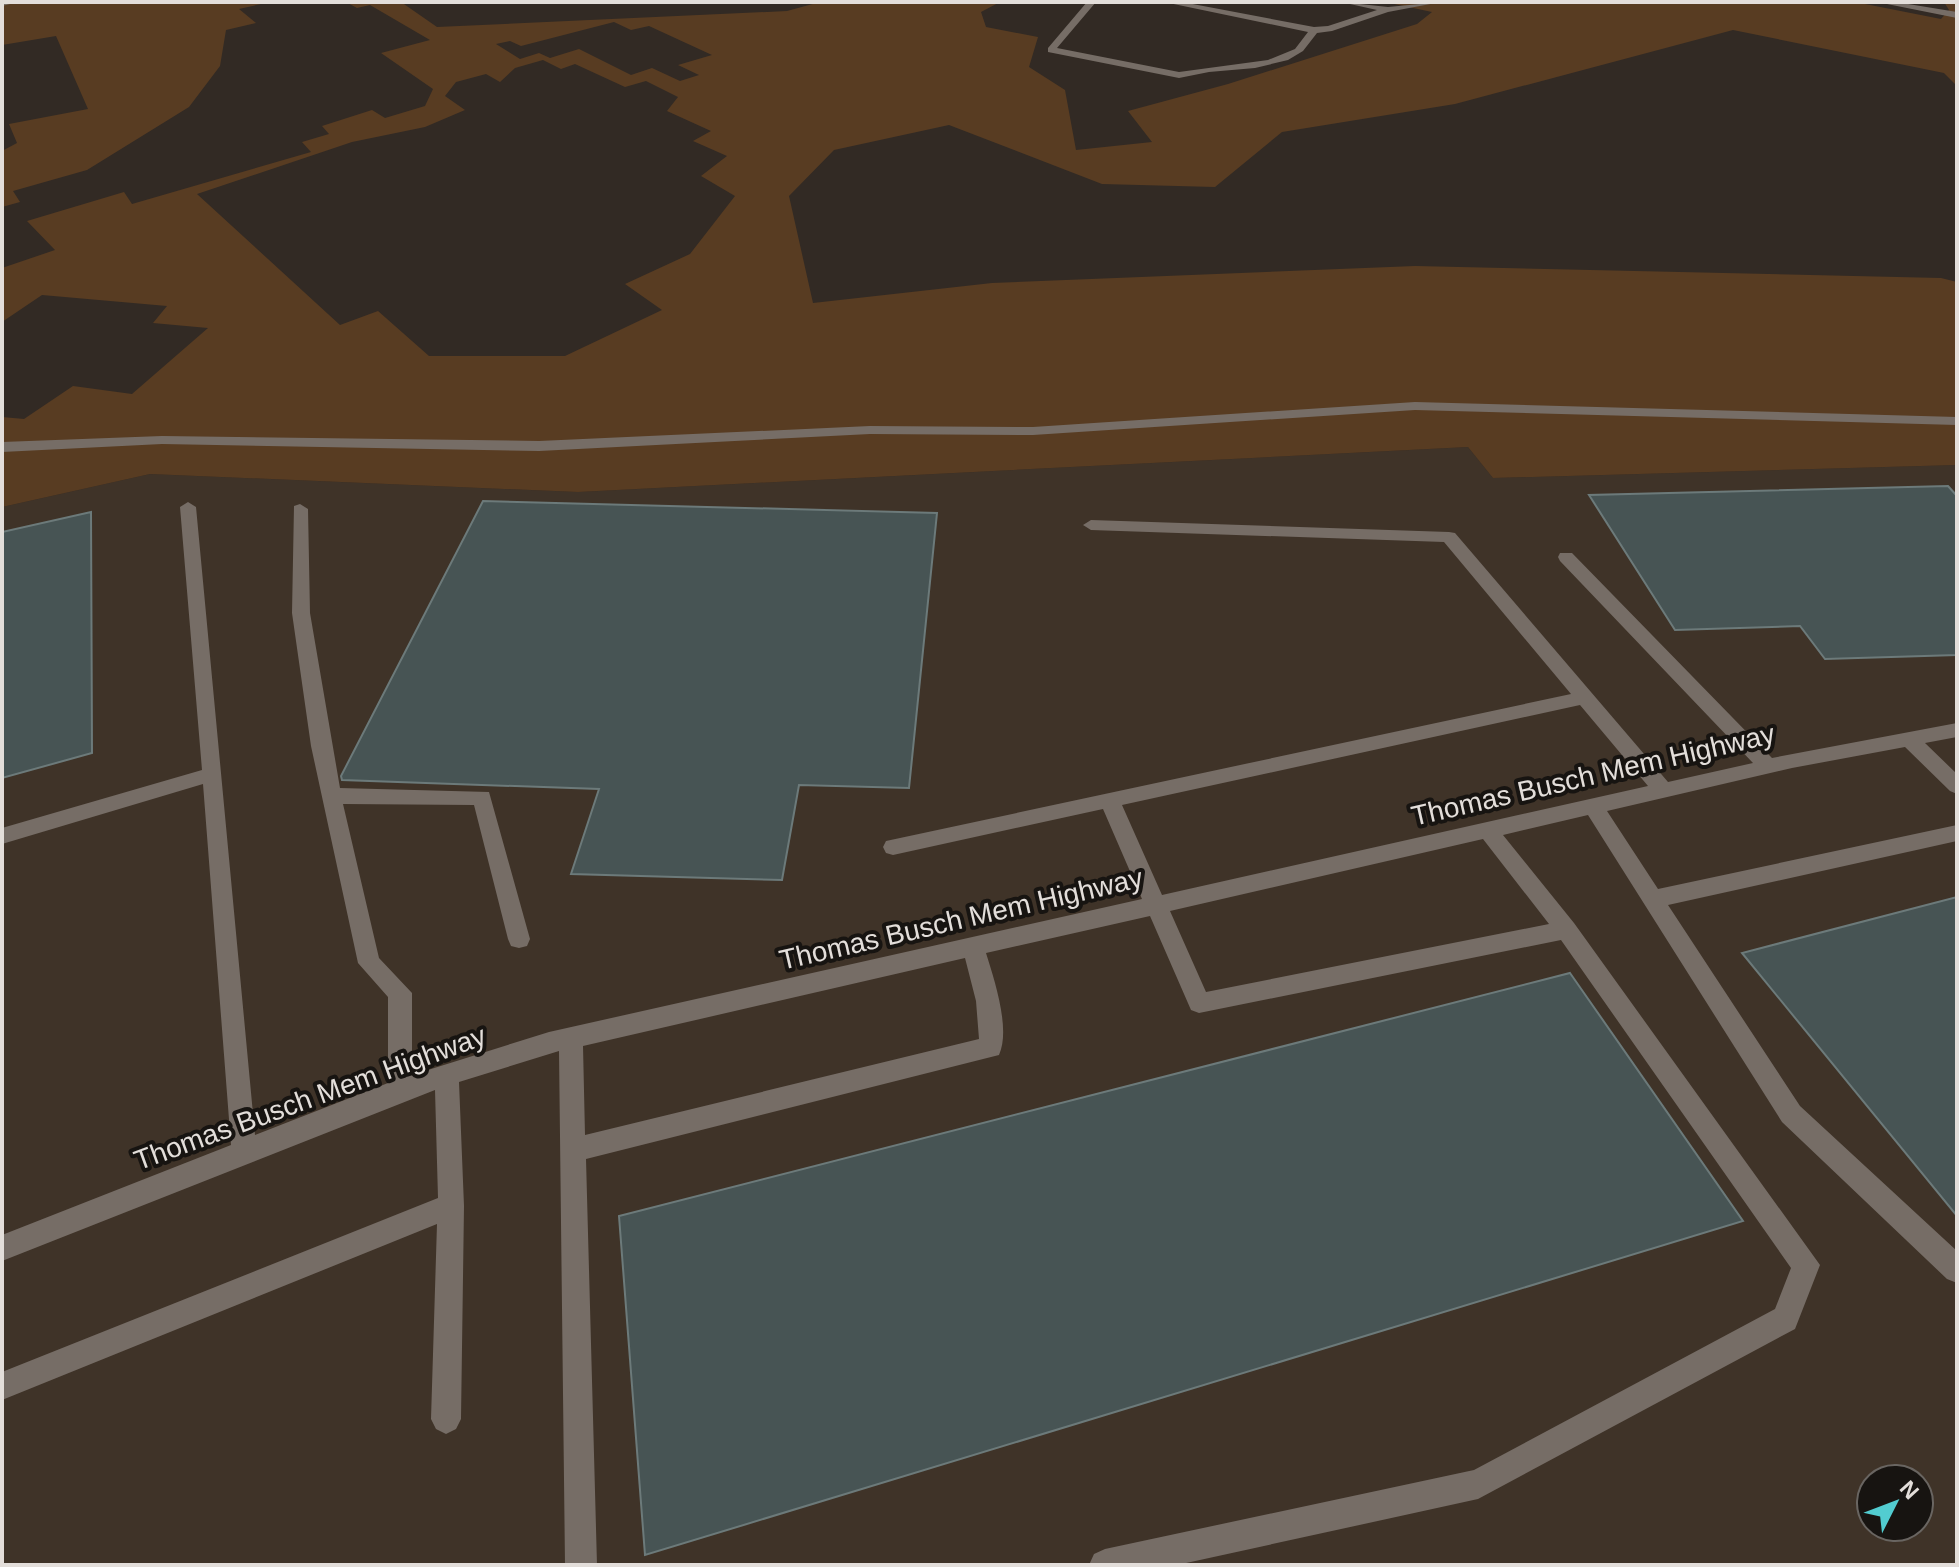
<svg xmlns="http://www.w3.org/2000/svg" width="1959" height="1567" viewBox="0 0 1959 1567" font-family="Helvetica,sans-serif">
<style>
.built{fill:#3f3328;fill-rule:evenodd}
.green{fill:#583c22;fill-rule:evenodd}
.building{fill:#475454;stroke:#6c7a7a;stroke-width:2}
.lines{fill:none;stroke-linecap:round;stroke-linejoin:round}
.minor{fill:#766d66;fill-rule:evenodd}
.labels{text-anchor:middle;dominant-baseline:central;stroke-width:8;stroke-linejoin:round;paint-order:stroke}
.street-label{font-size:28px;fill:#e3deda;stroke:#171411}
</style>
<rect width="100%" height="100%" fill="#322a24"/>
<!-- built -->
<path class="built" d="M1468,447L1493,478L1957,465V1565H2V507L150,474L578,492ZM1871,1479H1919V1527H1871Z"/>
<!-- green -->
<path class="green" d="M2,2H270L239,9L256,23L226,30L220,66L189,107L87,170L13,191L20,202L2,207V151L17,143L9,124L88,109L56,36L2,45Z
M346,2H401L437,27L787,11L820,2H1000L981,12L986,27L1038,37L1029,67L1065,90L1076,150L1152,142L1128,111L1228,84L1417,24L1432,12L1385,2H1855L1941,19L1949,10L1944,2H1957V86L1944,73L1733,30L1455,104L1282,132L1215,187L1102,184L949,125L834,150L789,196L813,303L992,283L1415,266L1941,278L1957,282V465L1493,478L1468,447L578,492L150,474L2,507V417L24,419L73,386L132,394L208,328L153,323L167,306L42,295L2,322V268L55,250L27,221L124,192L132,204L311,152L302,142L329,134L322,126L372,110L385,118L425,106L433,89L381,53L430,40L370,5L357,8ZM614,22L631,30L649,26L712,55L678,65L699,75L680,81L652,68L631,75L579,49L550,58L539,53L520,59L496,44L510,41L521,46ZM543,60L561,69L575,64L625,87L646,81L678,97L667,111L711,131L693,141L727,156L701,176L735,196L690,254L625,284L662,310L565,356H429L378,311L340,325L197,194L352,142L425,127L465,110L445,96L456,82L486,74L500,82L515,68Z"/>
<!-- building -->
<path class="building" d="M1948,486L1957,496V655L1825,659L1800,626L1675,630L1589,495Z
M483,501L937,513L909,788L799,785L782,880L571,874L599,789L342,780L341,776Z
M91,512L92,753L2,778V532Z
M1957,897V1216L1742,953Z
M1570,973L1743,1221L645,1555L619,1216Z"/>
<g class="lines">
<!-- minor -->
<path class="minor" d="M2,2H18L2,6Z
M1087,2H1096L1057,48L1179,72L1268,60L1295,49L1308,32L1164,2H1182L1314,27L1328,26L1377,10L1341,2L1388,7L1441,2L1388,12L1332,31L1317,33L1303,51L1288,60L1255,68L1209,72L1179,78L1048,52V48Z
M1877,2H1896L1957,12V18Z
M1415,402L1957,417V425L1415,410L1033,435L870,434L539,451L162,444L2,452V442L162,436L539,441L870,426L1033,427Z
M188,502L196,507L255,1135L388,1083V997L358,963L311,746L292,613L294,506L300,504L308,509L310,613L340,788L489,792L530,939L527,946L519,948L511,946L508,939L474,805L343,804L379,958L412,993V1075L549,1032L1142,899L1103,809L893,855L886,853L883,847L886,841L1571,694L1444,542L1091,530L1083,525L1091,520L1449,532L1455,533L1668,782L1753,763L1560,561L1558,557L1560,553H1572L1772,758L1957,723V737L1925,743L1957,774V794L1950,791L1905,747L1792,768L1607,811L1658,889L1957,825V841L1668,905L1800,1106L1957,1251V1283L1947,1279L1782,1122L1588,815L1503,835L1574,923L1820,1265L1795,1329L1478,1499L1177,1565H1089L1094,1554L1105,1549L1474,1470L1775,1309L1791,1268L1561,940L1199,1013L1191,1010L1150,916L986,953C994,979 1011,1029 999,1055L586,1159L597,1565H565L559,1051L459,1082L464,1206L461,1419L456,1429L446,1434L436,1429L431,1419L437,1224L2,1400V1372L438,1198L435,1090L2,1261V1235L231,1145L203,784L2,844V828L202,770L180,507ZM1580,705L1648,786L1162,895L1122,805ZM1483,839L1549,924L1206,992L1170,911ZM965,958L976,1001L979,1039L585,1135L583,1046Z"/>
</g>
<g class="labels">
<!-- street labels -->
<g class="street-label">
<text transform="translate(1593 775) rotate(-13)">Thomas Busch Mem Highway</text>
<text transform="translate(961 919) rotate(-13)">Thomas Busch Mem Highway</text>
<text transform="translate(310 1098) rotate(-20)">Thomas Busch Mem Highway</text>
</g>
</g>
<!-- border -->
<rect width="1959" height="1567" fill="none" stroke="#e3deda" stroke-width="8"/>
<!-- north arrow -->
<g transform="translate(1895 1503) rotate(48)"><circle r="38" fill="#171411" stroke="#696561" stroke-width="2"/>
<path d="M0-6L14 30L0 20L-14 30Z" fill="#52ccd0"/>
<text y="-12" font-size="22" font-weight="bold" text-anchor="middle" fill="#e3deda">N</text>
</g>
</svg>
